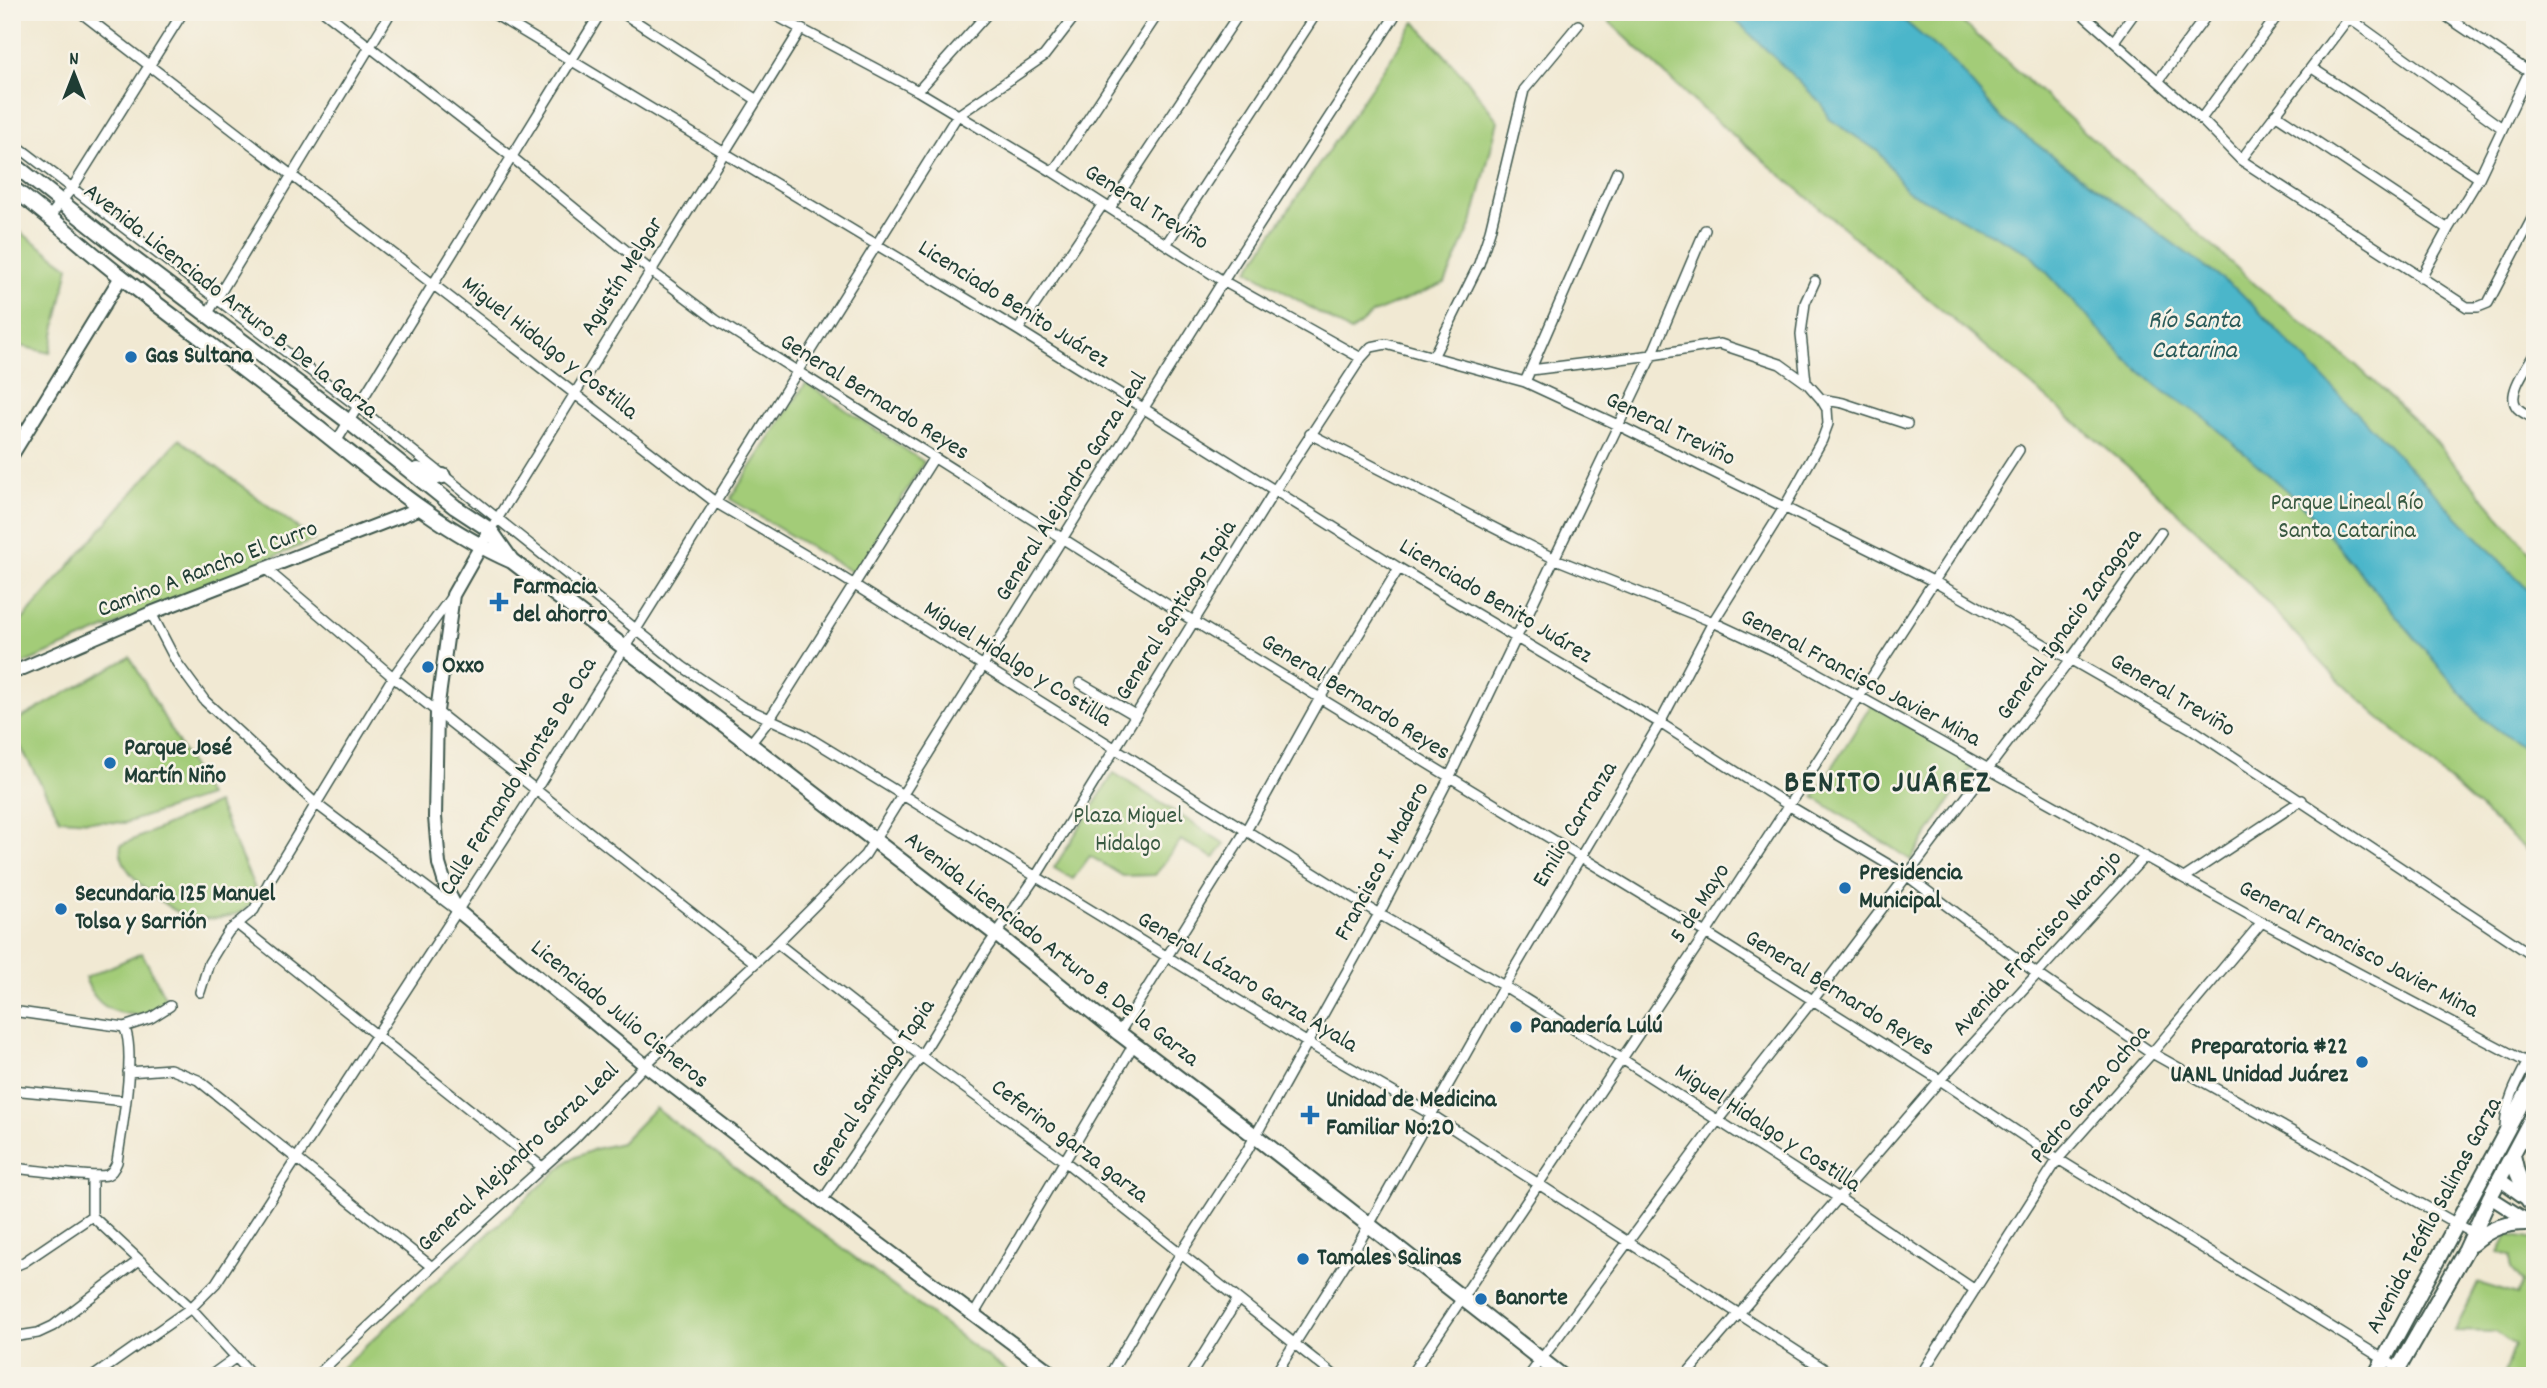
<svg xmlns="http://www.w3.org/2000/svg" width="2547" height="1388" viewBox="0 0 2547 1388" font-family="Dekko,sans-serif">
<style>
.green{fill:#a3cc78;stroke:#618456;stroke-width:2}
.water{fill:#4cb6ca;stroke:#367a7f;stroke-width:2}
.lines{fill:none;stroke-linecap:round;stroke-linejoin:round}
.street-casing{stroke:#3e574c;stroke-width:12}
.secondary-casing{stroke:#3e574c;stroke-width:16}
.primary-casing{stroke:#3e574c;stroke-width:18}
.street{stroke:#fff;stroke-width:9}
.secondary{stroke:#fff;stroke-width:12}
.primary{stroke:#fff;stroke-width:14}
.poi-dot{fill:#1f6fb2;stroke:#f7f3e8;stroke-width:2.5}
.labels{text-anchor:middle;dominant-baseline:central;stroke-width:5;stroke-linejoin:round;paint-order:stroke}
.street-label{font-size:24px;fill:#1f3d34;stroke:#f7f3e8}
.poi-label{font-size:24px;font-weight:bold;fill:#1f3d34;stroke:#f7f3e8;text-anchor:start}
.park-label{font-size:24px;fill:#395a42;stroke:#f7f3e8}
.water-label{font-size:26px;font-style:italic;fill:#2a5b5a;stroke:#f7f3e8}
.district-label{font-size:32px;font-weight:bold;letter-spacing:2px;fill:#1f3d34;stroke:#f7f3e8}
</style>
<rect width="100%" height="100%" fill="#f7f3e8"/>
<filter id="ink" filterUnits="userSpaceOnUse"><feTurbulence type="fractalNoise" baseFrequency=".0143" numOctaves="2"/><feDisplacementMap in="SourceGraphic" scale="14" xChannelSelector="R" yChannelSelector="G"/><feConvolveMatrix kernelMatrix="1 2 1 2 8 2 1 2 1" color-interpolation-filters="sRGB"/></filter>
<filter id="wash" filterUnits="userSpaceOnUse"><feTurbulence type="fractalNoise" baseFrequency=".00686" numOctaves="4" result="noise"/><feDisplacementMap in="SourceGraphic" scale="28" xChannelSelector="R" yChannelSelector="G"/><feGaussianBlur stdDeviation="1.57" result="paint"/><feColorMatrix in="noise" values="0 0 0 0 0 0 0 0 0 0 0 0 0 0 0 0 0 1.4 0 .05"/><feComposite in="paint" operator="in"/></filter>
<g filter="url(#wash)">
<rect width="100%" height="100%" fill="#f1e9d3"/>
<!-- green -->
<path class="green" d="M1599,12H1951L2257,286L2356,365L2431,436L2535,558V858L2341,683L2213,545L2131,469L1701,108Z
M1415,22L1466,79L1498,121L1472,223L1445,283L1373,313L1351,332L1248,270Z
M12,226L69,267L50,353L12,344Z
M806,383L924,462L855,574L730,499Z
M179,439L314,540L18,666L12,656V632Z
M130,657L208,796L125,823L60,819L12,731V723Z
M1871,705L1973,765L1911,860L1814,797Z
M1114,773L1225,844L1214,858L1181,840L1155,875L1123,876L1090,856L1073,879L1054,868Z
M217,803L257,893C255,898 253,903 249,906C236,919 204,921 187,916C165,908 116,872 121,845Z
M142,953L169,1005C150,1019 112,1018 96,998C91,993 88,985 85,978Z
M655,1108L1013,1376H333L569,1160L595,1149L621,1143Z
M2508,1235L2535,1240V1376H2503L2514,1345L2496,1332L2455,1331L2478,1283L2517,1295L2522,1283L2511,1269V1257L2499,1252Z"/>
<!-- water -->
<path class="water" d="M1724,12H1894L1954,63L2002,119L2240,292L2535,597V757L2482,718L2306,508L2206,419L2158,387L2127,360L2029,253L1907,191L1879,152L1828,118L1822,104L1743,27Z"/>
</g>
<g filter="url(#ink)">
<g class="lines">
<!-- street casing -->
<g class="street-casing">
<path id="street" d="M80,12L715,502L837,574L1379,914L1504,986L1622,1059L1839,1198L1975,1290
M325,12L513,158L651,271L716,320L1195,622L1706,933L1940,1080L2058,1159L2398,1368
M491,12L1018,330L1399,568L1660,723L1788,805L1906,875L2036,973L2152,1053L2473,1233
M621,12L757,100
M769,12L918,91L1053,172L1223,281L1361,358L1371,347L1386,344L1525,382L1618,425L1935,582L2192,729L2535,957
M2080,12L2201,119L2241,160L2467,307H2478L2488,303L2535,213
M2440,12L2535,76
M2349,18L2502,128
M2114,41L2135,12
M2312,68L2479,178
M2159,80L2209,12
M918,91L989,12
M2275,114L2448,229
M2201,119L2280,12
M12,142L358,407L683,667L741,706L803,734L1308,1043L1432,1115L1835,1376
M2241,160L2353,12
M1053,172L1159,12
M1110,208L1240,12
M50,216L73,187L183,12
M1167,243L1317,12
M2421,278L2448,229L2479,178L2529,72
M208,313L391,12
M1018,330L1103,204
M2535,353C2528,366 2507,392 2516,406C2519,412 2529,415 2535,419
M1433,357L1479,264L1490,231L1524,90L1578,25
M1531,370L1652,355L1720,344L1780,364L1805,382
M1525,382L1617,172
M1821,399L1843,403L1907,424
M1310,434L1553,558L1713,622L1790,658L2262,922L2528,1063
M336,442L601,12
M494,524L801,29
M267,570L393,677L754,962
M151,613L177,663L205,701L315,803L454,908
M1080,683L1135,715
M750,744L769,720L933,459
M2184,878L2302,800
M237,924L542,1167
M777,943L921,1056L1063,1160L1335,1376
M200,992L209,963L223,940L229,931L254,910L271,878L393,677L452,596
M12,1011L124,1027L151,1018L170,1006
M1119,1033L1247,829L1320,698L1399,568
M128,1072L170,1069L198,1080L432,1267
M12,1090L125,1101
M2505,1127C2506,1097 2522,1074 2535,1048
M12,1168C30,1169 93,1179 107,1175C112,1173 115,1167 117,1162C121,1134 137,1050 124,1027
M92,1176V1216L191,1308L253,1376
M822,1201L921,1056L987,948L1035,878L1275,490L1361,358
M12,1267L24,1262L92,1216
M974,1314L1134,1044
M12,1337L38,1333L53,1326L138,1261
M94,1376L191,1308L216,1283L535,791L957,116L1044,56L1078,12
M210,1376L235,1358
M316,1376L432,1267L573,1140L645,1065L777,943L865,855L1223,281L1394,17V12
M1109,1376L1181,1253L1247,1151L1379,914L1449,778L1652,355L1705,230
M1190,1376L1238,1299
M1274,1376L1361,1239L1504,986L1660,723L1713,622L1784,508L1822,440L1828,424L1827,409L1821,399L1806,382L1801,334L1805,303L1815,281
M1410,1376L1706,933L2019,450
M1529,1376L1718,1120L1812,1001L2071,659L2161,532
M1685,1376L1940,1080L2145,856
M1920,1376L2058,1159L2152,1053L2262,922"/>
</g>
<!-- secondary casing -->
<g class="secondary-casing">
<path id="secondary" d="M12,455L121,277
M490,530L453,595L437,711L435,817L439,864L447,890L458,911L645,1065L822,1201L1056,1376
M12,673L151,613L421,508
M2499,1179L2531,1202
M2490,1197L2534,1225"/>
</g>
<!-- primary casing -->
<g class="primary-casing">
<path id="primary" d="M12,163L114,244L349,422L455,507L490,530L511,560
M12,188C51,216 85,249 123,278C184,326 247,371 308,420C373,471 436,528 512,561L996,934L1119,1033L1255,1136L1562,1376
M418,470L434,478L443,476
M2513,1155L2517,1172L2529,1201
M2472,1244C2490,1228 2506,1222 2531,1223
M2375,1376L2535,1078
M2394,1376L2466,1250L2490,1197L2535,1112"/>
</g>
<!-- street -->
<use href="#street" class="street"/>
<!-- secondary -->
<use href="#secondary" class="secondary"/>
<!-- primary -->
<use href="#primary" class="primary"/>
</g>
</g>
<!-- markers -->
<g class="poi-dot">
<circle cx="131" cy="357" r="7"/>
<path d="M495.5 591.5h7v7h7v7h-7v7h-7v-7h-7v-7h7z"/>
<circle cx="428" cy="667" r="7"/>
<circle cx="110" cy="763" r="7"/>
<circle cx="1845" cy="888" r="7"/>
<circle cx="61" cy="909" r="7"/>
<circle cx="1516" cy="1027" r="7"/>
<circle cx="2362" cy="1062" r="7"/>
<path d="M1306.5 1104.5h7v7h7v7h-7v7h-7v-7h-7v-7h7z"/>
<circle cx="1303" cy="1259" r="7"/>
<circle cx="1481" cy="1299" r="7"/>
</g>
<g class="labels">
<!-- street labels -->
<g class="street-label">
<text transform="translate(1146 208) rotate(32)">General Treviño</text>
<text transform="translate(623 277) rotate(-58)">Agustín Melgar</text>
<text transform="translate(230 302) rotate(38)">Avenida Licenciado Arturo B. De la Garza</text>
<text transform="translate(1013 305) rotate(32)">Licenciado Benito Juárez</text>
<text transform="translate(549 349) rotate(38)">Miguel Hidalgo y Costilla</text>
<text transform="translate(874 398) rotate(32)">General Bernardo Reyes</text>
<text transform="translate(1670 430) rotate(26)">General Treviño</text>
<text transform="translate(1072 487) rotate(-58)">General Alejandro Garza Leal</text>
<text transform="translate(208 570) rotate(-21)">Camino A Rancho El Curro</text>
<text transform="translate(1495 602) rotate(31)">Licenciado Benito Juárez</text>
<text transform="translate(1177 611) rotate(-58)">General Santiago Tapia</text>
<text transform="translate(2070 625) rotate(-54)">General Ignacio Zaragoza</text>
<text transform="translate(1017 665) rotate(32)">Miguel Hidalgo y Costilla</text>
<text transform="translate(1860 679) rotate(28)">General Francisco Javier Mina</text>
<text transform="translate(2172 696) rotate(31)">General Treviño</text>
<text transform="translate(1355 698) rotate(32)">General Bernardo Reyes</text>
<text transform="translate(519 777) rotate(-58)">Calle Fernando Montes De Oca</text>
<text transform="translate(1576 825) rotate(-59)">Emilio Carranza</text>
<text transform="translate(1383 862) rotate(-62)">Francisco I. Madero</text>
<text transform="translate(1701 904) rotate(-57)">5 de Mayo</text>
<text transform="translate(2038 944) rotate(-48)">Avenida Francisco Naranjo</text>
<text transform="translate(1051 950) rotate(38)">Avenida Licenciado Arturo B. De la Garza</text>
<text transform="translate(2358 950) rotate(28)">General Francisco Javier Mina</text>
<text transform="translate(1247 983) rotate(31)">General Lázaro Garza Ayala</text>
<text transform="translate(1839 994) rotate(32)">General Bernardo Reyes</text>
<text transform="translate(619 1015) rotate(39)">Licenciado Julio Cisneros</text>
<text transform="translate(874 1089) rotate(-57)">General Santiago Tapia</text>
<text transform="translate(2091 1095) rotate(-50)">Pedro Garza Ochoa</text>
<text transform="translate(1767 1129) rotate(33)">Miguel Hidalgo y Costilla</text>
<text transform="translate(1069 1142) rotate(37)">Ceferino garza garza</text>
<text transform="translate(519 1158) rotate(-43)">General Alejandro Garza Leal</text>
<text transform="translate(2435 1216) rotate(-62)">Avenida Teófilo Salinas Garza</text>
</g>
<!-- poi labels -->
<g class="poi-label">
<text x="145" y="357">Gas Sultana</text>
<text x="513" y="588">Farmacia<tspan x="513" dy="28">del ahorro</tspan></text>
<text x="442" y="667">Oxxo</text>
<text x="124" y="749">Parque José<tspan x="124" dy="28">Martín Niño</tspan></text>
<text x="1859" y="874">Presidencia<tspan x="1859" dy="28">Municipal</tspan></text>
<text x="75" y="895">Secundaria 125 Manuel<tspan x="75" dy="28">Tolsa y Sarrión</tspan></text>
<text x="1530" y="1027">Panadería Lulú</text>
<text x="2348" y="1048" text-anchor="end">Preparatoria #22<tspan x="2348" dy="28">UANL Unidad Juárez</tspan></text>
<text x="1326" y="1101">Unidad de Medicina<tspan x="1326" dy="28">Familiar No:20</tspan></text>
<text x="1317" y="1259">Tamales Salinas</text>
<text x="1495" y="1299">Banorte</text>
</g>
<!-- park labels -->
<g class="park-label">
<text x="2347" y="504">Parque Lineal Río<tspan x="2347" dy="28">Santa Catarina</tspan></text>
<text x="1128" y="817">Plaza Miguel<tspan x="1128" dy="28">Hidalgo</tspan></text>
</g>
<!-- water labels -->
<g class="water-label">
<text x="2194" y="321">Río Santa<tspan x="2194" dy="30">Catarina</tspan></text>
</g>
<!-- district labels -->
<g class="district-label">
<text x="1888" y="785">BENITO JUÁREZ</text>
</g>
</g>
<!-- margin -->
<rect width="2547" height="1388" fill="none" stroke="#f7f3e8" stroke-width="42"/>
<!-- north arrow -->
<g transform="translate(74 74)" stroke="#f7f3e8" stroke-width="5" paint-order="stroke">
<path d="M0-5L12 26L0 18L-12 26Z" fill="#1f3d34"/>
<text y="-10" font-size="19" font-weight="bold" text-anchor="middle" fill="#1f3d34">N</text>
</g>
</svg>
